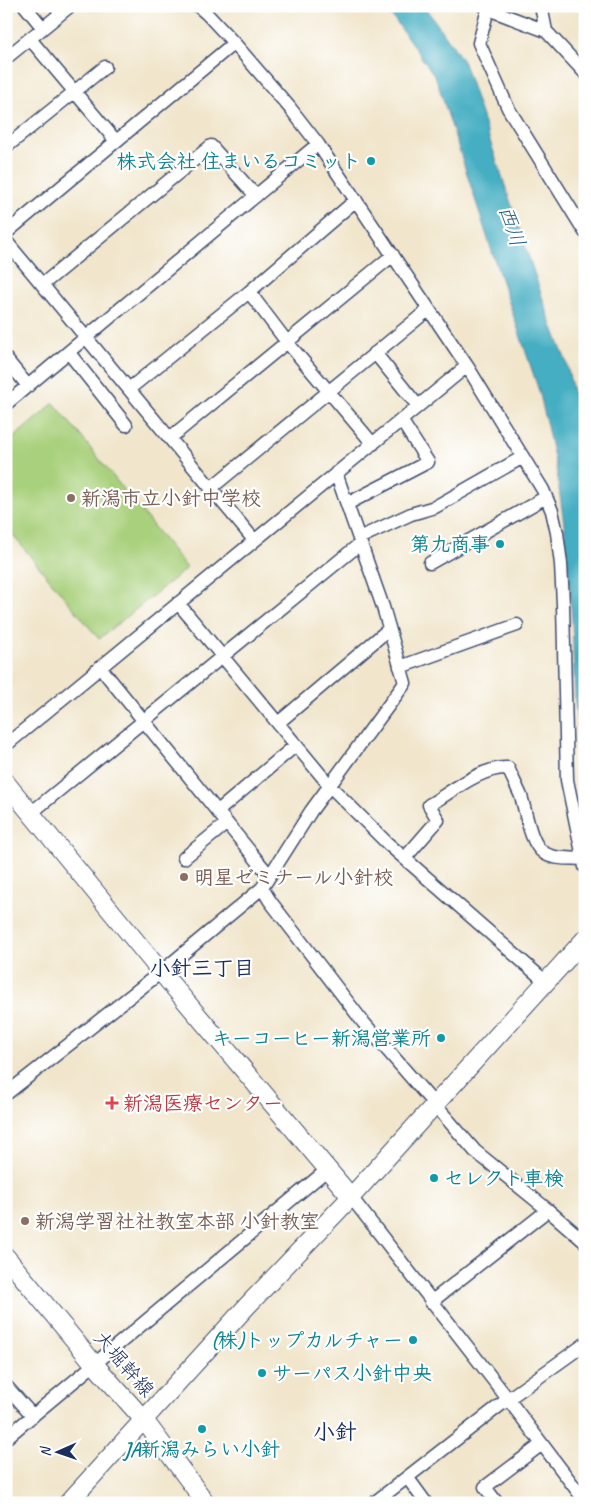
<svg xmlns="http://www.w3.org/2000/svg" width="591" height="1509" viewBox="0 0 591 1509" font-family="Caveat,'Klee One',sans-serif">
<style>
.pitch{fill:#a9d07b;stroke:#62806c}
.water{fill:#44aec2;stroke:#306e90}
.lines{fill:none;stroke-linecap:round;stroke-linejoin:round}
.street-casing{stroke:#3b4a6e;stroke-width:15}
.secondary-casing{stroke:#3b4a6e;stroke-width:20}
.street{stroke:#fff;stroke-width:12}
.secondary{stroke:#fff;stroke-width:18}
.culture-dot{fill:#0f9aa8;stroke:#fff;stroke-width:2}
.education-dot{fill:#8d6e63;stroke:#fff;stroke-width:2}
.health-dot{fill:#e0444e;stroke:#fff;stroke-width:2}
.labels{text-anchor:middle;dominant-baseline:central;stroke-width:4.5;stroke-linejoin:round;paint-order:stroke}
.culture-label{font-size:20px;font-weight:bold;fill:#0d838f;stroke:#fff;text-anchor:end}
.education-label{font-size:20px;font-weight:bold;fill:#785e54;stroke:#fff;text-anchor:start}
.health-label{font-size:20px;font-weight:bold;fill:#be3a42;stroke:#fff;text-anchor:start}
.street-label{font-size:20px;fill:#1b2f5e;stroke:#fff}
.water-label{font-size:21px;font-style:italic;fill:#2b6286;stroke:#fff}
.neighbourhood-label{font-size:21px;font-weight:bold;fill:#1b2f5e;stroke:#fff}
.quarter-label{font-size:22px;font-weight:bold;fill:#1b2f5e;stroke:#fff}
</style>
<rect width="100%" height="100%" fill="#fff"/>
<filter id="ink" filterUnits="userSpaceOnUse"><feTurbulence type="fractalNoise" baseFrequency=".02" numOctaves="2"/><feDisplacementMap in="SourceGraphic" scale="10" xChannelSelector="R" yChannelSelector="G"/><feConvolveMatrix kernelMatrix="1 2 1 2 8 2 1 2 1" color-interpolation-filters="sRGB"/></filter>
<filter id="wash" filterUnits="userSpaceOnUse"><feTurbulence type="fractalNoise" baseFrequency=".0096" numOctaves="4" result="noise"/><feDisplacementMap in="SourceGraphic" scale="20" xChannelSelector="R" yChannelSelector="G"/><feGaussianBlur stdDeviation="1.12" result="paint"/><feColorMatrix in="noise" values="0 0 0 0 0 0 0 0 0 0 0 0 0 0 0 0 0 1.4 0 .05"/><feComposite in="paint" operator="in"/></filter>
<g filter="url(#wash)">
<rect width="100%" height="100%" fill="#f1e6cc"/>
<!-- pitch -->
<path class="pitch" d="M54,403L187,568L99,639L6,527V444Z"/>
<!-- water -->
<path class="water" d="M382,6H424L453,46L464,63L550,320L566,361L585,443V789L575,702L572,620L566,538L556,467L540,394L496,264L436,78L395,20Z"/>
</g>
<g filter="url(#ink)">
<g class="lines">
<!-- street casing -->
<g class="street-casing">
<path id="street" d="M25,6L43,28
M198,6L206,13L234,43L290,108L318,144L467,366L543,490L552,511L557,533L561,564L563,604L567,780L585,867
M484,6L488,9L546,31L585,73
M541,6L546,31
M488,9L479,43L508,108L585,232
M30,39L116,141
M6,58L70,6
M6,147L105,67
M6,233L234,43
M6,241L254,540
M43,284L211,146L256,196
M249,292L287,342L373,444
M69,353L126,425
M375,353L418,406
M6,359L28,386
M129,389L249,292L356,200
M6,404L318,144
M170,438L393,255
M211,488L428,310
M347,504L428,462L401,420
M359,538L411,514L435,507L523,457
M430,563L546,497
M178,603L330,786L387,843L546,982
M100,667L269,875
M400,667L517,625
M278,723L389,629
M6,745L467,366
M218,811L296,745
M31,813L361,543
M184,858L227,823
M405,858L438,820L429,805C451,792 483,766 508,768C512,777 517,787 521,796C526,812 530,844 544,853C554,860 571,858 582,859
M262,888L270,901L363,1022L475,1151L548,1210L585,1242
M6,1094L161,972L262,888L311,811L405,683L383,607L336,473
M351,1197L508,1399L585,1501
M431,1302L548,1210
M6,1386L33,1416
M6,1438L328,1169
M407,1477L426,1503
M374,1503L508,1399L585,1344
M497,1503L485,1487L542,1444"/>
</g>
<!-- secondary casing -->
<g class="secondary-casing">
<path id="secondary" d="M6,783L161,972L351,1197
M6,1257L95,1365L144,1420L206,1503
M68,1503L247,1306L351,1197L585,939"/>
</g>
<!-- street -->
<use href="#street" class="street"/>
<!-- secondary -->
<use href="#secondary" class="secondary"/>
</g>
</g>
<!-- markers -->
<g class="culture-dot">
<circle cx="371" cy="161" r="5"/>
<circle cx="500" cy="544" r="5"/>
<circle cx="441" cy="1038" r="5"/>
<circle cx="434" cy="1178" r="5"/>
<circle cx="413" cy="1340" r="5"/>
<circle cx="262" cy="1373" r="5"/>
<circle cx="202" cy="1429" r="5"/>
</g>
<g class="education-dot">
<circle cx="71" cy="498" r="5"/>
<circle cx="184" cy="877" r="5"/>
<circle cx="25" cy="1221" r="5"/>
</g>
<path class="health-dot" d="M109.5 1095.5h5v5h5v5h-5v5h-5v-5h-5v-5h5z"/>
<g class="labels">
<!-- culture labels -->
<g class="culture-label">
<text x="361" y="161">株式会社 住まいるコミット</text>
<text x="490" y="544">第九商事</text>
<text x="431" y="1038">キーコーヒー新潟営業所</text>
<text x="444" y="1178" text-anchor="start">セレクト車検</text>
<text x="403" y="1340">(株)トップカルチャー</text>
<text x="272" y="1373" text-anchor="start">サーパス小針中央</text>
<text x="202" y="1449" text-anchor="middle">JA新潟みらい小針</text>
</g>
<!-- education labels -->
<g class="education-label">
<text x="81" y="498">新潟市立小針中学校</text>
<text x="194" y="877">明星ゼミナール小針校</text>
<text x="35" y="1221">新潟学習社社教室本部 小針教室</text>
</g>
<!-- health labels -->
<g class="health-label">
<text x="123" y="1103">新潟医療センター</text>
</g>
<!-- street labels -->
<g class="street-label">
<text transform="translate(124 1364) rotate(49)">大堀幹線</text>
</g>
<!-- water labels -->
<g class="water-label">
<text transform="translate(512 226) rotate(71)">西川</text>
</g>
<!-- neighbourhood labels -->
<g class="neighbourhood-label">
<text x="202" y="968">小針三丁目</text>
</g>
<!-- quarter labels -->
<g class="quarter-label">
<text x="335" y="1432">小針</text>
</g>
</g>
<!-- margin -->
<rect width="591" height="1509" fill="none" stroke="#fff" stroke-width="25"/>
<!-- north arrow -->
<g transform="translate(58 1452) rotate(268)" stroke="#ffffff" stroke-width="4" paint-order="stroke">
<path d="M0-4L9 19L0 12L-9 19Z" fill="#1b2f5e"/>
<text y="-8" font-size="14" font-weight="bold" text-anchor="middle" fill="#1b2f5e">N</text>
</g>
</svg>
